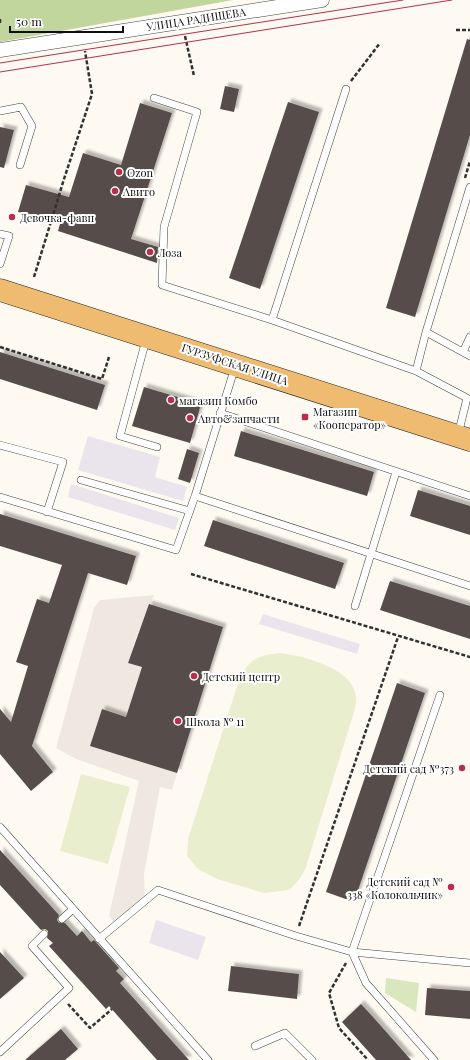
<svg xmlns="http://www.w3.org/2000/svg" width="470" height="1060" viewBox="0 0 470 1060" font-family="'Playfair Display',serif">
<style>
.industrial{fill:#eae4ed}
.green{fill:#dae7bd}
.forest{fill:#c1d69d}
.pitch{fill:#e9efce}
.plaza{fill:#efe8e0}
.building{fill:#574e4c;filter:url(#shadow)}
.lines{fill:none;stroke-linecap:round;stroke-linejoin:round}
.lane-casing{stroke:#424242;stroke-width:8}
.street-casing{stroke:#424242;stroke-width:15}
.primary-casing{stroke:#202020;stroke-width:23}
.path{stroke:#313131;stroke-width:2.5;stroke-dasharray:4 2;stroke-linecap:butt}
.lane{stroke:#fff;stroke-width:7}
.street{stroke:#fff;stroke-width:14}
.primary{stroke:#efbb71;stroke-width:22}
.tram{stroke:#b6304d;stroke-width:1}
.poi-dot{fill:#b6304d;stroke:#fff;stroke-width:1.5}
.labels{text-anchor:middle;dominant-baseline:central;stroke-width:4;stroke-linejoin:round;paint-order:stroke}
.street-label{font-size:11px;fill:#0f0f0f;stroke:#fff}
.poi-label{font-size:11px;fill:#0f0f0f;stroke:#fff;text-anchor:start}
</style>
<defs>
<filter id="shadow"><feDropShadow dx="3.5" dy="-3.5" stdDeviation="1" flood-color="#0004"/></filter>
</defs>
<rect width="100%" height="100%" fill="#fefaf2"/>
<!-- industrial -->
<path class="industrial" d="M88,436L160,457L155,477L187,487L183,501L78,470Z
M71,484L179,518L175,530L68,497Z
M263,614L360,644L357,654L259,624Z
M156,920L206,937L198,960L149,943Z"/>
<!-- green -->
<path class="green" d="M386,978L419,983L416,1012L385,993Z"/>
<!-- forest -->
<path class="forest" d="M0,0H233L0,42Z"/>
<!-- pitch -->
<path class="pitch" d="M280,653C303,656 354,668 356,697C357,702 355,708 354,712L305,870L298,881L289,890L264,893L217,879L198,869L187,856L188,839L240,677C251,658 259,655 280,653Z
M81,774L130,787L108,864L60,851Z"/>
<!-- plaza -->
<path class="plaza" d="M154,595L136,638L128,663L142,667L126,717L102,710L90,746L177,773L172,790L160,787L144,874L145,900L116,925L109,916L139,781L76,759L56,748L94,608L100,600Z"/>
<!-- building -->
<path class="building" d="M467,39L470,40V135L415,317L386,308Z
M225,86L239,89L234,112L220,109Z
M288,102L319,112L260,289L229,278Z
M140,103L172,113L131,239L158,247L157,263L58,231L60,224L18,212L26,185L69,197L83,153L121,165Z
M0,127L14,130L4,168L0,167Z
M0,352L105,385L97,410L0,379Z
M144,387L201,404L190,443L132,426Z
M241,431L374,472L367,496L234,456Z
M187,449L199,453L190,483L178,479Z
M418,490L470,506V535L410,516Z
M0,514L136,556L127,585L88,573L32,746L53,772L31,791L0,754V709L11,722L28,666L16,662L37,599L49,603L62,565L0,546Z
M213,520L344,563L335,589L204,546Z
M390,581L470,606V639L380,610Z
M149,604L223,627L177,773L90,746L102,709L126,717L142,667L128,663Z
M397,683L425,693L354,902L326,892Z
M0,850L59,915L57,920L59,923H65L77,936L82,931L91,942L94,940L119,968L116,971L124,979L120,983L189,1060H157L109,1006L106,1009L49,946L53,943L47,938L48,931L45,929L41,930L0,885Z
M0,952L24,978L0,999Z
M231,966L299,974L297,999L228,991Z
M427,988L470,991V1019L425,1015Z
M361,1004L373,1017L411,1060H376L342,1022Z
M61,1029L78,1049L65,1060H25Z"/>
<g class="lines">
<!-- lane casing -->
<g class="lane-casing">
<path id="lane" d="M154,98L197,112L164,227L162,285L272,320L416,371L467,398L458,435
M0,111L21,107L32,126L20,165
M0,234L9,236L0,264
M272,320L346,89
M426,332L470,356
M146,340L120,436L157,447
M463,352L470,337
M416,371L426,332L470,187
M220,413L470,496
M0,445L63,462L47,512
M81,480L190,511
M195,496L470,586
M0,497L176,550L195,496L235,367
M355,606L396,472
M0,827L208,1060
M62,919L73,909
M99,939L158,890L296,936L352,952L440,695
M352,952L366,983L434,1060
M352,952L470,963
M255,1046L285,1033L312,1060
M0,1052L69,988L32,946L44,934"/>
</g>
<!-- street casing -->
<g class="street-casing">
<path id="street" d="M0,50L322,0"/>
</g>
<!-- primary casing -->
<g class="primary-casing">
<path id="primary" d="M0,290L470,440"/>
</g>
<!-- path -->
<path class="path" d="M0,19V23
M456,30H470
M185,36L194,76
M351,81L380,43
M465,178L470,161
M34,277L64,179L92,94L85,51
M0,347L102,379L109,357
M191,574L470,657
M299,926L398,637
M346,963L329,993L339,1028L368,1060
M68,1004L90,1028L112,1009"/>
<!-- lane -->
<use href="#lane" class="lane"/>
<!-- street -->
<use href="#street" class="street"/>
<!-- primary -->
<use href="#primary" class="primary"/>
<!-- tram -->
<path class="tram" d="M0,63L403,0
M0,72L452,0"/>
</g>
<!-- markers -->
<g class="poi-dot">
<circle cx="119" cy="172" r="4"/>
<circle cx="115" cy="191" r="4"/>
<circle cx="12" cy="217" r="4"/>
<circle cx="150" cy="252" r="4"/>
<circle cx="171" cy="400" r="4"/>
<rect x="301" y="413" width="8" height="8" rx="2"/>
<circle cx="190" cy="418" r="4"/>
<circle cx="194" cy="676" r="4"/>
<circle cx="178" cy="721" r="4"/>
<circle cx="462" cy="768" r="4"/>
<circle cx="451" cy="887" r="4"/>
</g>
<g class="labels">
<!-- street labels -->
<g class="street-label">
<text transform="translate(196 19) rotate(-9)">УЛИЦА РАДИЩЕВА</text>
<text transform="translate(235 364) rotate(18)">ГУРЗУФСКАЯ УЛИЦА</text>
</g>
<!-- poi labels -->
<g class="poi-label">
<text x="127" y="172">Ozon</text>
<text x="123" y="191">Авито</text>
<text x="20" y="217">Девочка-фавн</text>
<text x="158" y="252">Лоза</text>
<text x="179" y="400">магазин Комбо</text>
<text x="313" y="411">Магазин<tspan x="313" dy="13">«Кооператор»</tspan></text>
<text x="198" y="418">Авто&amp;запчасти</text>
<text x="202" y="676">Детский центр</text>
<text x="186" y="721">Школа № 11</text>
<text x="454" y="768" text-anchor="end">Детский сад №373</text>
<text x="443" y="881" text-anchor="end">Детский сад №<tspan x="443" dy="13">338 «Колокольчик»</tspan></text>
</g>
</g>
<!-- scale -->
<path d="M10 26v6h113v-6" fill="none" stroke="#0f0f0f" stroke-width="2"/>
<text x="16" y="26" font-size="12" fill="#0f0f0f" stroke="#ffffff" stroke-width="3" paint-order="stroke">50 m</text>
</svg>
